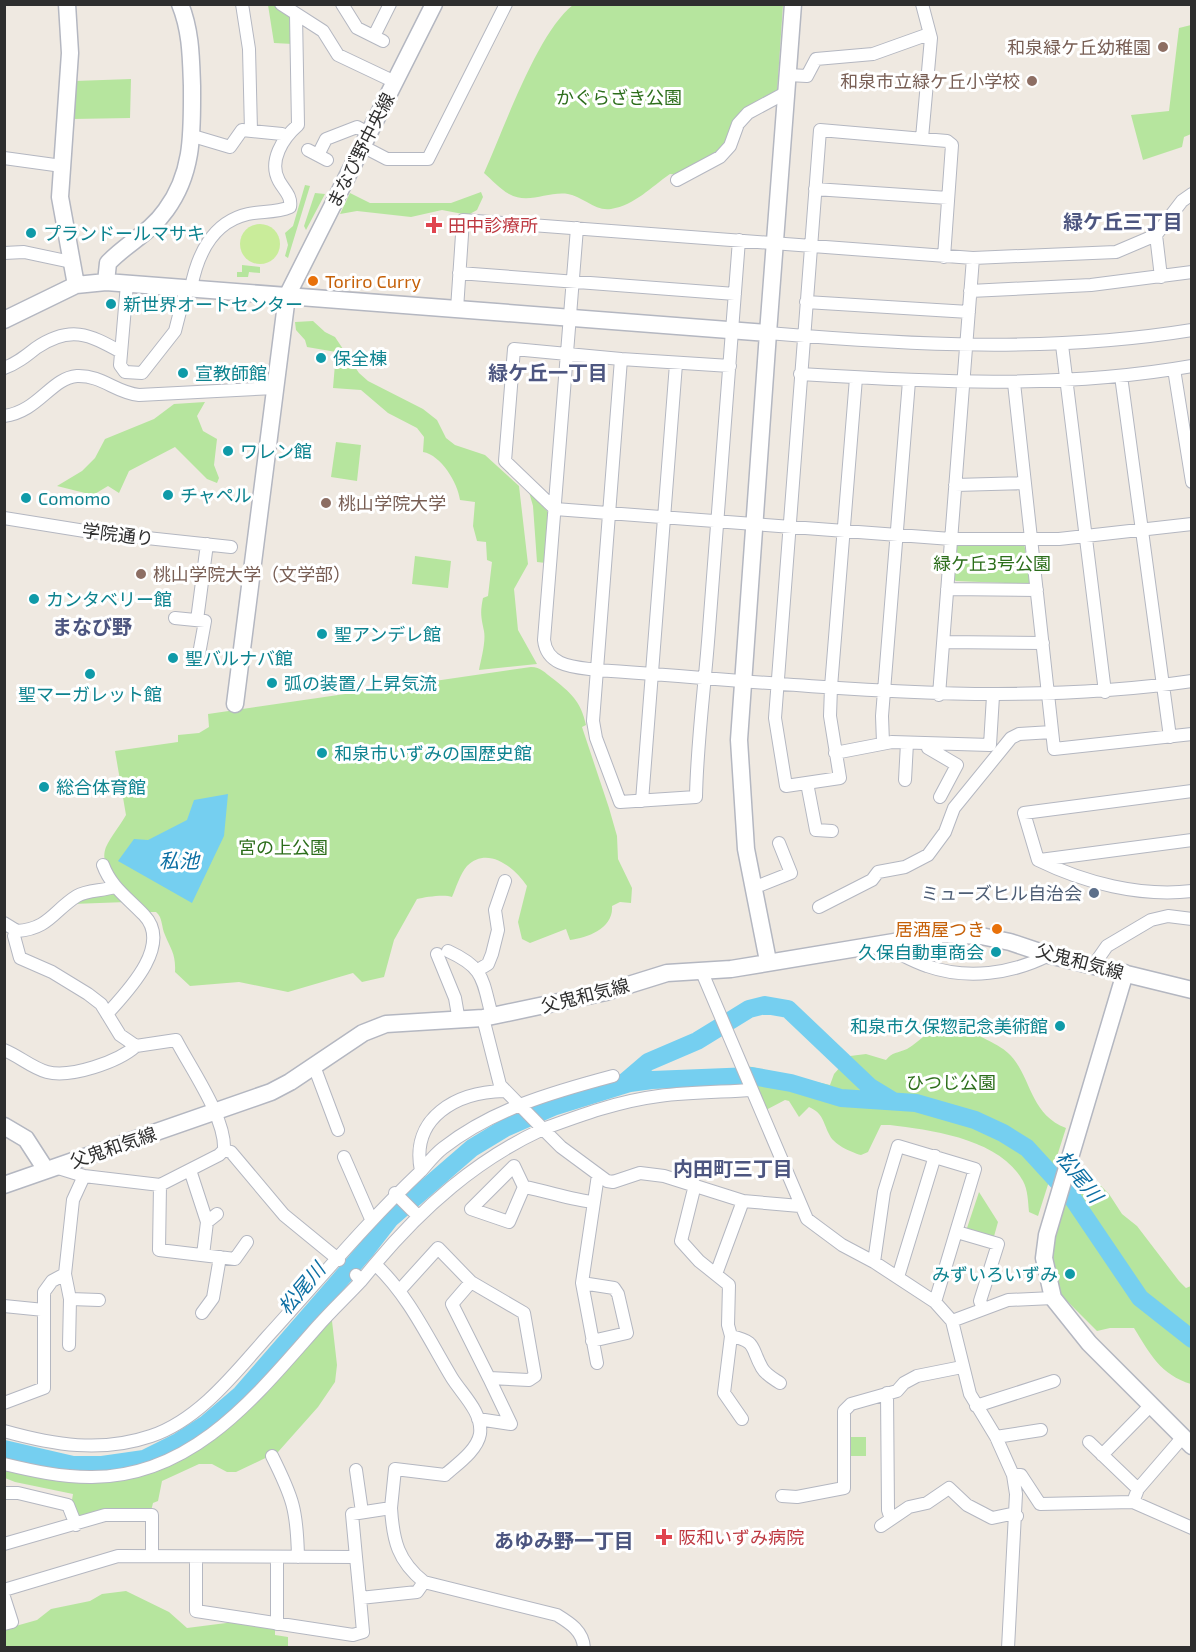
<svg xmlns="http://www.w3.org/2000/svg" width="1196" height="1652" viewBox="0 0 1196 1652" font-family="'Exo 2','Noto Sans JP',sans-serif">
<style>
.green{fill:#b6e59e}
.pitch{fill:#c9ec9a}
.water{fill:#75cff0}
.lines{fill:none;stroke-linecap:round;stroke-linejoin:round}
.river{stroke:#75cff0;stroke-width:18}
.street-casing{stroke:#b4b7c1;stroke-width:14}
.secondary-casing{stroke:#b4b7c1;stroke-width:19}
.street{stroke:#fff;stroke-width:12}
.secondary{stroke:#fff;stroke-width:16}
.education-dot{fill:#8d6e63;stroke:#fff;stroke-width:2}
.health-dot{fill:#e0444e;stroke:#fff;stroke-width:2}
.culture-dot{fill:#0f9aa8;stroke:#fff;stroke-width:2}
.food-dot{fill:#e8710a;stroke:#fff;stroke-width:2}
.service-dot{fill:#5c6f8a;stroke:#fff;stroke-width:2}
.labels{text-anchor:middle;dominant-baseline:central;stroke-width:6;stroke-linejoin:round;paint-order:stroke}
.education-label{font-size:18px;fill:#785e54;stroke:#fff;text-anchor:end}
.park-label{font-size:18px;fill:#2c6e1b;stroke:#fff}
.street-label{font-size:18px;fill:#2e2e2e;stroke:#fff}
.health-label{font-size:18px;fill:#be3a42;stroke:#fff;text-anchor:start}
.culture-label{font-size:18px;fill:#0d838f;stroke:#fff;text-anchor:start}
.food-label{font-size:18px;fill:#c56008;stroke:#fff;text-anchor:start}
.service-label{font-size:18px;fill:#4e5e75;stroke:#fff;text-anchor:end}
.neighbourhood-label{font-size:20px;font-weight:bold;fill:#4d5680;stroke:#fff}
.water-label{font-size:20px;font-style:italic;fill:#0d6fa3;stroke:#fff}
</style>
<rect width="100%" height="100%" fill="#efe9e1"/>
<!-- green -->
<path class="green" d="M268,5H273L292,16L293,44L274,43Z
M573,5H783L777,93L732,134L719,154L680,175L670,174C651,187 635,205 611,209C596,212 582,196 568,194C548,191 528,205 509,194C500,189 492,180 484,173C504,129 537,33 573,5Z
M1191,25V134L1184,137L1182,147L1143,160L1131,115L1169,111L1179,28Z
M131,79L130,118L72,119L75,81Z
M305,185L310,186L288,258L285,256L288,245L285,233L293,226Z
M481,192L483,197L477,210L468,215L442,210L411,217L357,211L340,214L350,193L370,203H451Z
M315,193L325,194L306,230L304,226Z
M242,265L260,267V273L249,272L248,277H237V272H242Z
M313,321L325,332L335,337L359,373L368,381L423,409L437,420L446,438L455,445L485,455L519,486L528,564L514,589L518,630L537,664L479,670C481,659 486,642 484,631C481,617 480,613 483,598L488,596L492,562L487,560L486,542L477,541L473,526L475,502L460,500C458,483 441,455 423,452L424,437L417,428L388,413L361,390L333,388L336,352L307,347L305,340L296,330L295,322Z
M205,402L197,416L203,431L217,439L214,465L219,478L217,483L207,479L175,447L129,471L119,493L108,486L93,495L57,486L82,471L95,458L105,439L154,419L174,404Z
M336,442L361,445L357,481L331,477Z
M529,492L550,514L546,563L537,562L533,506Z
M959,543H1024L1031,582L1028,584L956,581L953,579L956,545Z
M415,556L451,561L448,588L412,584Z
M531,667C541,667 545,673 552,678C570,692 581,701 586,725L582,727L609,808L617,836L618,859L632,888L631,903L620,902L612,906C614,928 588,938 570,940L566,929L530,943L522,939L518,922L527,886C515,868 488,845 467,866C460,874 456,888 452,897C445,894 425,897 417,899L394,940L384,977L362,982L353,973L288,992L239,982L190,986L175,972C176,954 171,950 165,935C161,926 163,918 156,912H147C132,897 96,872 106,847C111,836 120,826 126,815L115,751L178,742V735L199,733L209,727L208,714Z
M114,891L127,902L72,904L77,900Z
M947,1021L956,1023C970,1033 998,1043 1008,1053C1032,1075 1028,1113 1066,1128L1038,1216L1029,1212C1028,1202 1028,1190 1023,1181C1000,1139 932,1130 890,1125H881L868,1152L861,1155C850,1152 833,1144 829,1134C823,1122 823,1113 809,1107L799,1117L789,1101L785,1100L764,1111L743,1065L830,1085L834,1074L850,1056L866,1054L886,1060C892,1052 898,1053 907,1049C921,1041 931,1027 947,1021Z
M1076,1161L1109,1194L1122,1214L1137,1226L1179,1281L1186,1288L1191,1286V1384C1161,1375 1150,1354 1134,1328H1110L1097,1331L1068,1302L1059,1299L1051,1250Z
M979,1192L998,1222L993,1240L966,1231Z
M329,1320L332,1321L337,1365L335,1382L318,1407L278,1452L236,1472H227L212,1464H199L162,1481L158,1501L153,1503L151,1511L79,1517L72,1500L73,1494L15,1482L5,1478V1466L68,1480L185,1456Z
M848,1437H866V1456H848Z
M126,1591L169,1612L187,1628L234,1622L275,1629V1635L288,1637V1648H5V1629L37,1620L51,1609L90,1601L102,1594Z"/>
<!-- pitch -->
<path class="pitch" d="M240 244a20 20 0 1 1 40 0a20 20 0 1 1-40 0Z"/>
<!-- water -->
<path class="water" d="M228,794L224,836L192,903L118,861L134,839L148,840L187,820L194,800Z"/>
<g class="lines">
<!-- river -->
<path class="river" d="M620,1086L648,1062L697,1041L749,1009L765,1005L788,1009L870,1087L893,1101
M4,1449L73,1465H102L144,1459L178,1442L206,1424L241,1394L366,1250L390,1219L472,1148L505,1128L553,1107L630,1083L652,1080L752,1076L791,1083L841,1098L916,1103L975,1120L1003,1133L1027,1148L1071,1196L1140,1298L1192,1339"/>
<!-- street casing -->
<g class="street-casing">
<path id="street" d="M242,4L249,49L251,131
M281,4L323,31L338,55L395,82
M342,4L357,28L383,41
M374,36L390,4
M788,75L807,76L816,59L873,54L929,34
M193,136L230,147L242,130L282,134L285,137
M922,138L931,38L922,4
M362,146L387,159H428L506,4
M308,150L327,160
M318,155L326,139L357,127L368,133
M4,158L62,166
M677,180L720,157L730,146L738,124L748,113L787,92
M815,189L948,198
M577,228L544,640C547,667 575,667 597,670C795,683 993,710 1192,681
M1156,235L1182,201L1192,194
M739,240C729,370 718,500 709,629C705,685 697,741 696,797L620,802L596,738L593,721L621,359L514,349L505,461L555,509L951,539H1059L1192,524
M4,253L24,252L71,262
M459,273L735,294
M127,284L120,365L125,372L142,373L175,331L186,288
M191,288C197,256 212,222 248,214C262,211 276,213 290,207C292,196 284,190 279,181C268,161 283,138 298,125L296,15
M970,291L1091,285L1192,272
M806,302L969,312
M457,309L463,220L973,258L1116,252L1156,235L1161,277
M768,333C910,345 1050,353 1192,330
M1062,345L1105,692
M621,359L730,366
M4,368C16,364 26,356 36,348C70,325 89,334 121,352
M1174,369L1192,482
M800,374C931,382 1061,389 1192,366
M1121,376L1170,737
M856,378L831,687L830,716L840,778L786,786L775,718L820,130L947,141L952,145L944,257
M1014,383L1054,749L1192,734
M4,416C38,412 51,378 77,376C102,375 116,393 139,395L275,388
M955,485L1025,483
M4,518L91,532L231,547
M947,589L1037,590
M175,618L205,621L199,654
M197,620L207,544
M943,642L1043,643
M939,695L973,258
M883,743L882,716L909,381
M928,744V748L957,765L940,797
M835,753L892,742L990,745L993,696
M905,780L907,743
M807,783L816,830L832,831
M1192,791L1024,813L1038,860C1085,883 1140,897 1192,891
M642,801L676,364
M1040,860L1192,840
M103,865C111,887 128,898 144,915C173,945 127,992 107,1014
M753,888L791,873L779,843
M819,907L872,880L878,872L905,867L928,855L945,832L954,808L1011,738L1019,734L1052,732
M4,923L17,931C49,929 54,910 77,896C87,890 103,891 114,887
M17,931L14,936L20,958L52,972L88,994L101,1004L120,1035L136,1046L176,1040C191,1069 226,1118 224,1150L231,1152L284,1215L339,1260
M881,945C896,951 911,961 927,966C967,980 1012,974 1049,955
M448,951C485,968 482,979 492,1016
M437,954L455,998L459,1021
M1093,966L1107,946L1151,920L1168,916L1192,919
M478,970L488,964L492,954L498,930L495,910L505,881
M701,970L807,1219L842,1245L874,1262L935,1302L952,1321L970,1394L996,1437L1013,1475L1016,1494L1008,1648
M483,1018L500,1085L543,1129C581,1115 619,1101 659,1096C690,1092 722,1092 752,1090
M4,1050C19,1056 32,1068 47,1072C71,1078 118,1062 136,1046
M314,1066L338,1130
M344,1157L371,1219
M514,1166L524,1187L509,1222L471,1209Z
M55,1167L84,1176L160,1185L219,1155L224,1150
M190,1170L207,1222
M421,1171C410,1117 457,1092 504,1091
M160,1185L159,1250L235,1259L247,1242
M695,1185L681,1241L699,1261L729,1285L728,1325L731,1336L724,1393L742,1419
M524,1187C548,1191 571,1200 594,1202
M395,1193L418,1216
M957,1232L998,1244L980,1301L983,1309
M203,1255L207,1222L217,1214
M874,1262L884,1192L898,1146L975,1169L935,1302
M375,1264C423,1207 476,1160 543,1129L561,1147L607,1181L613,1182L640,1173L664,1176L743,1201L800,1206
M65,1274L70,1299L69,1345
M716,1274L743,1201
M356,1275L361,1281L375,1264C409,1296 428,1338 452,1378C462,1394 483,1413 480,1434C477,1451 456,1465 445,1475L395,1469L391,1508L352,1514L356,1557
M898,1277L935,1156
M582,1283L614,1288L618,1294L627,1333L592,1341
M399,1291L438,1248L471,1282L524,1313L535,1376L529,1380L489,1378L452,1304L471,1282
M70,1299L99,1300
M4,1306L44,1310
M202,1313L213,1298L220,1257
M952,1321L1008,1300L1053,1298
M731,1336C758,1342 750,1347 762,1368C766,1375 774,1379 780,1383
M597,1363L582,1283L598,1175
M887,1393L888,1510L891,1519
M4,1403L44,1388V1292L52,1281L65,1274L73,1200L84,1176
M976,1406L1054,1381
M478,1419L511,1424L489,1378
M4,1431C54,1445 101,1453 151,1436C199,1420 235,1373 267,1337C318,1281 366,1223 421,1171C428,1163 435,1154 443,1148C493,1109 553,1092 613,1076
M996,1437L1041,1430
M1089,1442L1138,1489
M1102,1455L1150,1406
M272,1456C293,1498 297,1510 298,1557
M4,1464C33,1471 61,1477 90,1477C192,1478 256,1396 317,1327C331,1311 347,1296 361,1281
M356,1470L362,1512
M1013,1475H1021L1040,1504L1133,1502L1192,1528
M4,1493H18L68,1505L76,1525
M782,1496L797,1497L844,1488V1411L851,1404L897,1391L904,1383L917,1376L962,1367
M1133,1502L1138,1489L1182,1438
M391,1508C393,1541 398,1561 424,1582L557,1615C570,1623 583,1631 584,1648
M881,1526L909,1507L927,1503L949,1488L967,1505L992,1518L1011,1514L1017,1516
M4,1544L105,1515H152V1556
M196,1557V1611L353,1635L363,1632L360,1598
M4,1590L118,1556L356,1557L360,1598L417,1592L424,1582
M4,1597L12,1622L4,1624
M277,1624V1557"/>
</g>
<!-- secondary casing -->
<g class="secondary-casing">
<path id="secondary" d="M67,4L70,53L60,197L76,285
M106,282L108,263C127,243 150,233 166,210C194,172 192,131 192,86C191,58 191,31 180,4
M4,320L76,285L106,282L768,333L739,740L746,849L768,961
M768,333L793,4
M235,704L287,296L434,4
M1125,973L1047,1235L1044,1258L1053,1298L1089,1343L1192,1446
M4,1126L26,1139L46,1170
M4,1185L271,1092L290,1082L363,1033L386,1024L483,1018L606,992L667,973L731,969L942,934L981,936L1010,942L1049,955L1192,990"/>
</g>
<!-- street -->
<use href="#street" class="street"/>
<!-- secondary -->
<use href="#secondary" class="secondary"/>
</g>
<!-- markers -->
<g class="education-dot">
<circle cx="1163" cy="47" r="6"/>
<circle cx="1032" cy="81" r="6"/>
<circle cx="326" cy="503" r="6"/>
<circle cx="141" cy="574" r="6"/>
</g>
<g class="health-dot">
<path d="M431 216h6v6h6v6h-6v6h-6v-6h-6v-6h6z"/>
<path d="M661 1528h6v6h6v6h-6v6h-6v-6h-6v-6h6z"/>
</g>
<g class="culture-dot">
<circle cx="31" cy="233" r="6"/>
<circle cx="111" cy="304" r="6"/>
<circle cx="321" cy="358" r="6"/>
<circle cx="183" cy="373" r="6"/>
<circle cx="228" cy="451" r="6"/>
<circle cx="168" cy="495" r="6"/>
<circle cx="26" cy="498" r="6"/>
<circle cx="34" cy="599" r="6"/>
<circle cx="322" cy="634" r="6"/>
<circle cx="173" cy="658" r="6"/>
<circle cx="90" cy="674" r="6"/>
<circle cx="272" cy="683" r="6"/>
<circle cx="322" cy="753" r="6"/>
<circle cx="44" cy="787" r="6"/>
<circle cx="996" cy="952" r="6"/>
<circle cx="1060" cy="1026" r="6"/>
<circle cx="1070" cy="1274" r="6"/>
</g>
<g class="food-dot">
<circle cx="313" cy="281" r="6"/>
<circle cx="997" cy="929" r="6"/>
</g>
<circle class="service-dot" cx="1094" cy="893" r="6"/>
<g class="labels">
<!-- education labels -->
<g class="education-label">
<text x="1151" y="47">和泉緑ケ丘幼稚園</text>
<text x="1020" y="81">和泉市立緑ケ丘小学校</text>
<text x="338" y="503" text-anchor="start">桃山学院大学</text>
<text x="153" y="574" text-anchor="start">桃山学院大学（文学部）</text>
</g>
<!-- park labels -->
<g class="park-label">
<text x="619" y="97">かぐらざき公園</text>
<text x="992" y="563">緑ケ丘3号公園</text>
<text x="283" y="847">宮の上公園</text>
<text x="951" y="1082">ひつじ公園</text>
</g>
<!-- street labels -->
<g class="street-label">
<text transform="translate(360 150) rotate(-63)">まなび野中央線</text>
<text transform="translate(118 534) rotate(7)">学院通り</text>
<text transform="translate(1080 961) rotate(15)">父鬼和気線</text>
<text transform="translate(585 995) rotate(-14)">父鬼和気線</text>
<text transform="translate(113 1147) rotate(-19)">父鬼和気線</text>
</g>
<!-- health labels -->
<g class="health-label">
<text x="448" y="225">田中診療所</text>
<text x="678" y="1537">阪和いずみ病院</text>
</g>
<!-- culture labels -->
<g class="culture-label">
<text x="43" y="233">プランドールマサキ</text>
<text x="123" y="304">新世界オートセンター</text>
<text x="333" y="358">保全棟</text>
<text x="195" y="373">宣教師館</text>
<text x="240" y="451">ワレン館</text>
<text x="180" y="495">チャペル</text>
<text x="38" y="498">Comomo</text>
<text x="46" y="599">カンタベリー館</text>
<text x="334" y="634">聖アンデレ館</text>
<text x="185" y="658">聖バルナバ館</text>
<text x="284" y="683">弧の装置/上昇気流</text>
<text x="90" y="694" text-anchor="middle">聖マーガレット館</text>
<text x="334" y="753">和泉市いずみの国歴史館</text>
<text x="56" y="787">総合体育館</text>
<text x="984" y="952" text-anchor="end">久保自動車商会</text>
<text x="1048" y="1026" text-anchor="end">和泉市久保惣記念美術館</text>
<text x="1058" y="1274" text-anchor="end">みずいろいずみ</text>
</g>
<!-- food labels -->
<g class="food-label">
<text x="325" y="281">Toriro Curry</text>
<text x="985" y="929" text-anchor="end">居酒屋つき</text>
</g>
<!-- service labels -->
<g class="service-label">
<text x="1082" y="893">ミューズヒル自治会</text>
</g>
<!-- neighbourhood labels -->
<g class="neighbourhood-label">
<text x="1123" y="221">緑ケ丘三丁目</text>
<text x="548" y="372">緑ケ丘一丁目</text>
<text x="92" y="626">まなび野</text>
<text x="733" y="1168">内田町三丁目</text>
<text x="564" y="1540">あゆみ野一丁目</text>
</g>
<!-- water labels -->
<g class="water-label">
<text x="179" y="860">私池</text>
<text transform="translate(1080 1176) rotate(51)">松尾川</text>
<text transform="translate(301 1288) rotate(-50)">松尾川</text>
</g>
</g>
<!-- border -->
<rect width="1196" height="1652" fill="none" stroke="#2e2e2e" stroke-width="12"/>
</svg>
